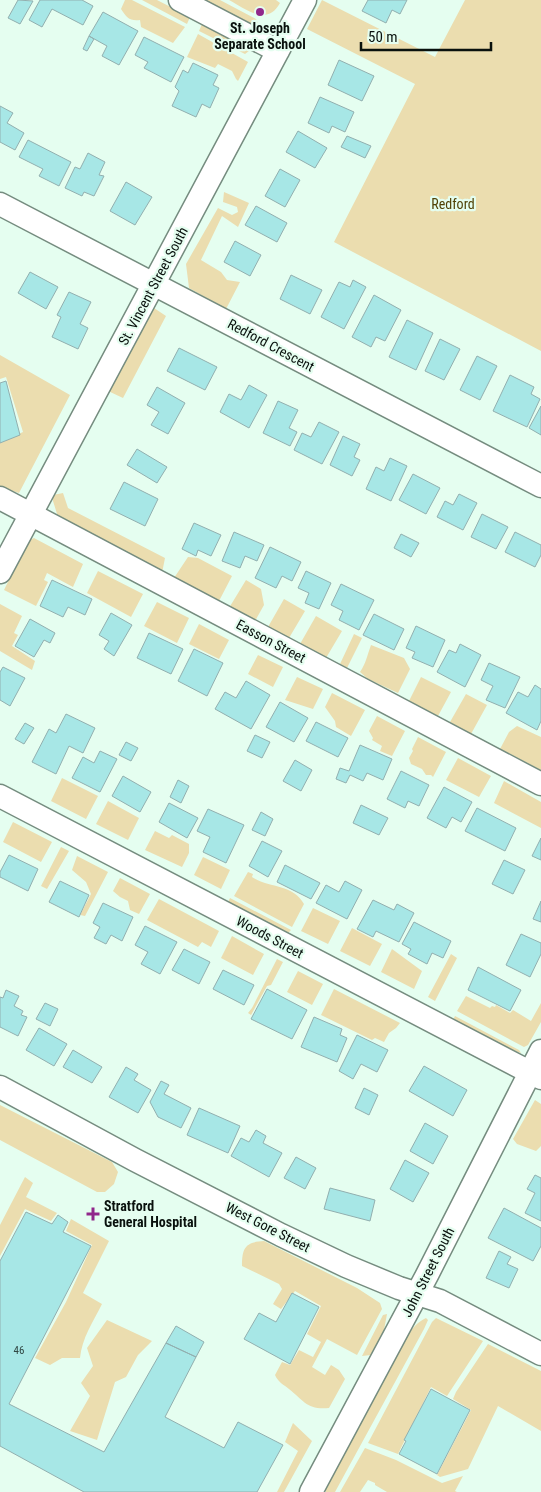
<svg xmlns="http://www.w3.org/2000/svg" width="541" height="1492" viewBox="0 0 541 1492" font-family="'Roboto Condensed',sans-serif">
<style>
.green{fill:#ebddaf}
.building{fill:#a7e7e6;stroke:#92afaf}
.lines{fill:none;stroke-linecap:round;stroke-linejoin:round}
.minor-casing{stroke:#758c7f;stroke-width:25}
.minor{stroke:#fff;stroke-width:22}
.poi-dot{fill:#90278b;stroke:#e5fef0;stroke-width:2}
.labels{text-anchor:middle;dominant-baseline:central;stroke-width:4.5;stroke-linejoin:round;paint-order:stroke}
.number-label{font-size:11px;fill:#304643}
.poi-label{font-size:14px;font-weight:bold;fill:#09110d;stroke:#e5fef0}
.park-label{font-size:14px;fill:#504206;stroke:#e5fef0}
.street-label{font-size:14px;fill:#09110d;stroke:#e5fef0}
</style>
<rect width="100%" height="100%" fill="#e5fef0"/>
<!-- green -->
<path class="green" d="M125,0H132L185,27L173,43L141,27L140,20C129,21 127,18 121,9Z
M142,0H157L190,17L187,24Z
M204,0H220L256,19L258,23H250Z
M229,0H276L280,3C267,27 246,9 229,0Z
M322,0L435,57L465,0H541V351L334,242L415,84L307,29Z
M202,24L243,45L249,51L245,54L199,31Z
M198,34L248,62L238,81L236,79L232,71L218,64L215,68L187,57Z
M224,192L249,203L238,227L222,216L201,260L221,272L227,280L240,282L226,309L189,288L186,264L218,208L232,215L238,212L237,207L223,202Z
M154,308L166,316L123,398L108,391Z
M0,355L70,395L19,493L0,487V442L23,432L6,377L0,379Z
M63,493L68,508L165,558L162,573L58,517L53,501V495Z
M34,538L83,564L73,587L47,573L44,580L48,582L36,606L4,590L28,541Z
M188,557L198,558L232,576L219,601L174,578Z
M98,571L143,594L131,617L87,593Z
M246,580L261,589L264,605L255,621L229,608Z
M284,599L305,611L289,638L268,627Z
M157,602L189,618L177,643L144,626Z
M0,604L22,616L14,633L18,635L12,646L35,661L32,670L0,651Z
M316,616L342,631L326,658L300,644Z
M199,624L229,640L219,659L189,644Z
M354,634L362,638L347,668L340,664Z
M371,645L404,658L410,669L398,693L368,679L360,672C366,663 367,656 371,645Z
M258,655L283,667L273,687L248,674Z
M297,677L323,689L313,709L285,700Z
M421,677L451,692L438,716L409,701Z
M332,693L365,710L351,736L336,727L335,721L325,707Z
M466,694L487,705L471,734L450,722Z
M377,716L405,731L392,756L380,751L382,746L372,740L373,738L369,731Z
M517,726L541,737V770L500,749L509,732Z
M418,737L446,752L433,777L431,775H426L422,769L411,764L409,758L413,751L412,749Z
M458,758L491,776L479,797L446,780Z
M62,778L98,796L86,819L51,801Z
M504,781L541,802V828L494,803Z
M108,801L139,818L128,840L96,824Z
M13,822L52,842L41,862L3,842Z
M155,831L169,838L172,835L189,844V853L182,867L145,850Z
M61,847L69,851L47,889L41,886Z
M77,856L108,872L85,916L80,915L91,894L86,882L72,870Z
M203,857L230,870L221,889L194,875Z
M248,872L253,874L252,877C270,889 292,883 304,904L292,927L234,896Z
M120,878L150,894L139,914L130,910L128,901L120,897L113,891Z
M230,898L291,930L288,933L228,902Z
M159,899L219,931L211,947L202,942L198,947L147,920Z
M313,908L340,921L328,944L301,931Z
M352,928L382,944L370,966L340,951Z
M232,936L264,954L253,975L221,958Z
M392,949L422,971L414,989L381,972Z
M451,954L457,958L435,1001L428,997Z
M277,959L283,962L271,985L267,986L251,1015L248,1013L252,1008Z
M298,971L323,984L312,1005L287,992Z
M334,989L400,1023L396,1028L389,1033L384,1042L375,1038L372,1040L321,1015Z
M466,996L490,1008L492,1006L495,1007L496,1005L510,1013L513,1010L531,1021L541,1003V1022L528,1045L524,1047L457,1011Z
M455,1016L519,1050L521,1053L514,1051L453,1020Z
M535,1100L541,1104V1146L536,1151L517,1144L513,1139Z
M0,1105L112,1162L118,1172L114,1184L105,1192H97L0,1140Z
M25,1177L33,1183L26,1197L57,1213L51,1221L25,1209L0,1256V1225Z
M71,1219L109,1241L83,1293L102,1304C93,1322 82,1338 80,1358H62L50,1365L35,1358L66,1302L92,1245L66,1231Z
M264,1241L357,1288L380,1303L382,1309L357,1355L327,1339L312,1367L325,1375L331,1365L339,1370L345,1379L329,1408C307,1410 304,1401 289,1389C284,1385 278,1382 275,1375L282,1362L290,1365L299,1350L313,1357L321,1342L307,1334L321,1306L295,1291L281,1309L273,1304L282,1289L279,1284L242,1266C242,1248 245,1242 264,1241Z
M387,1314L384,1330L371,1355L362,1356L383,1315Z
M426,1318L428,1320L424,1329L335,1492H326L325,1490L408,1335C413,1327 418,1322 426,1318Z
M436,1318L483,1341L447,1396L431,1387L398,1454L368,1443L432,1322Z
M107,1320L152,1341L138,1355L126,1377L115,1382L97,1440L70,1431L90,1396L81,1383L93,1366L87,1348Z
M488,1344L541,1371V1431L498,1406L468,1469L440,1477L437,1475L471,1410L453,1399L456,1392Z
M293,1423L312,1441L284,1492H277L298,1451L285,1442Z
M365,1448L396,1460L442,1483L463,1476L455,1491L457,1492H387L375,1485V1483L368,1480L360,1492H340Z"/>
<!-- building -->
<path class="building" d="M18,0L33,1L20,24L8,18Z
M40,0H82L93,6L83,25L52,9L42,27L29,20Z
M368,0H407L400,14L392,10L386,23L362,11Z
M103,12L138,31L119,65L102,56L107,46L89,36Z
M89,36L94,39L87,51L83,49Z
M144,37L184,57L171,82L144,68L148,62L135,55Z
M339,60L374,76L362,101L328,85Z
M193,63L218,75L213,85L219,88L210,108L202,104L196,117L172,106L179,91L175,87L183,70L188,73Z
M320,97L354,112L345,132L332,126L329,133L308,123Z
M0,106L13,113L7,123L24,133L15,150L0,142Z
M298,131L327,148L315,168L286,152Z
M347,136L371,146L365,158L341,147Z
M28,140L71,162L59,186L39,176L43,169L19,157Z
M88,153L105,162L99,175L104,176L94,196L84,192L82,196L65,188L75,167L80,169Z
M280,169L300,180L285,207L265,196Z
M126,182L152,197L135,225L110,211Z
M256,206L287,223L277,242L245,225Z
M235,241L261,255L250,276L224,262Z
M30,272L58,287L46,309L18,293Z
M291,275L322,290L310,314L280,299Z
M353,280L366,287L344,329L321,317L339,282L350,287Z
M69,292L91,302L80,324L88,328L78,349L52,337L61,317L57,315Z
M374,295L401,310L385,341L376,337L371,347L352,337Z
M407,320L433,333L416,370L389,357Z
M440,339L460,349L444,380L425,371Z
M179,348L217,367L205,390L167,371Z
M477,356L497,366L480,400L460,390Z
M510,375L534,387L531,394L540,399L527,427L493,411Z
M6,381L20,435L0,443V383Z
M249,385L267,395L249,428L220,412L229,394L241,400Z
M157,387L185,403L168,434L151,425L159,412L147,405Z
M278,401L298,410L289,428L297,432L290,446L263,433Z
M541,406V435L529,428Z
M319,422L339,432L322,464L294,450L302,433L311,437Z
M343,436L360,444L354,457L360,460L352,476L330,465Z
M137,449L167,467L157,483L127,465Z
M390,458L407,466L391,501L366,489L376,467L384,471Z
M413,474L440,488L426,514L399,500Z
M124,482L158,499L145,526L110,509Z
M459,494L477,503L463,530L437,517L445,501L453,505Z
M482,514L508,527L496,549L471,537Z
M194,523L221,535L211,556L198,550L196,556L182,549Z
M234,532L264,545L257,561L245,556L240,568L222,561Z
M515,532L541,545V555L535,567L505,552Z
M401,534L419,543L411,557L394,548Z
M270,547L301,562L292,581L282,576L276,588L255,578Z
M306,571L331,583L319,609L305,603L309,593L298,588Z
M52,580L92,599L85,615L68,607L63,617L40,606Z
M341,584L374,600L359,630L339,620L343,611L331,605Z
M111,613L132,625L114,656L104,649L109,641L99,635Z
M374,614L404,629L394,650L363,635Z
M30,619L55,633L50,643L44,640L34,657L15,646Z
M416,626L445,640L433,667L412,658L415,652L406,648Z
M149,633L183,649L171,674L137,658Z
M460,644L481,655L465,687L437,672L449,650L456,653Z
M194,649L223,663L207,696L178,681Z
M489,663L520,677L505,708L486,700L493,686L481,680Z
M3,667L25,678L10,706L0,700V672Z
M246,681L270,695L251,729L215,709L225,692L236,698Z
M535,685L541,689V721L537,730L506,713L518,692L528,697Z
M280,702L308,718L294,742L266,727Z
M66,714L95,728L83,753L69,746L56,774L32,762L49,729L56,733Z
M316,722L348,738L338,757L306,741Z
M25,723L34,728L24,744L15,739Z
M255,735L270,742L262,758L247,751Z
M126,742L138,748L131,761L119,755Z
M360,745L392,759L383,780L367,773L363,781L350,775L346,783L336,779L340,768L349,771Z
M100,751L117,759L100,792L72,778L83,757L94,763Z
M295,760L312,770L301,791L283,781Z
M401,771L429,785L419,806L408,801L405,808L387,799Z
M123,776L151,792L140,812L112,796Z
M178,780L189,786L181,803L170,797Z
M444,787L472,802L461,822L452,817L446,828L427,818Z
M169,803L198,818L187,838L159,822Z
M361,805L388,818L379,835L353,823Z
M477,808L516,828L505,851L465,831Z
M208,809L244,825L226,863L203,852L210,837L197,831Z
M261,812L273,819L265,836L252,830Z
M541,838V860L532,856Z
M262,841L282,851L268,877L249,866Z
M9,855L38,869L28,891L0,877V872Z
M504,860L525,870L513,894L492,884Z
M285,865L320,883L311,899L277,882Z
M60,881L89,895L79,917L49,902Z
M345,881L362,890L347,919L316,903L326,885L339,892Z
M373,900L394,910L397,904L414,913L399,942L376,931L373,937L357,929Z
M541,901V922L533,919Z
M103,903L133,917L122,941L111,935L106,944L94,938L100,927L93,923Z
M414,922L451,941L443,958L432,953L427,964L408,954L411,949L402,944Z
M145,926L177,942L160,974L141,964L148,952L135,945Z
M521,934L541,943V954L530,977L506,965Z
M184,949L210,962L199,984L172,970Z
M478,967L521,990L510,1011L468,990Z
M223,970L254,985L244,1005L213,989Z
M267,989L307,1010L292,1039L251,1019Z
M6,990L19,996L14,1006L23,1011L21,1015L27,1017L18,1036L0,1027V997L3,998Z
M45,1003L58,1009L50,1026L36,1019Z
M314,1017L342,1029L340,1035L347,1038L337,1062L301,1047Z
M39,1028L67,1044L54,1066L26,1050Z
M357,1035L388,1050L377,1072L361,1064L353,1079L339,1071Z
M73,1050L102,1067L92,1083L63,1067Z
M424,1066L467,1090L453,1116L409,1091Z
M126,1067L138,1074L134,1080L151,1090L138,1113L109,1097Z
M161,1081L169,1085L164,1094L191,1108L181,1128L158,1117L150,1102Z
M364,1088L378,1095L369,1115L355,1108Z
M199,1108L240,1126L228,1153L187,1135Z
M425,1123L448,1136L433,1164L410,1151Z
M256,1130L266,1136L263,1143L282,1153L269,1177L231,1156L241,1138L249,1142Z
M296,1157L316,1168L305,1189L284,1178Z
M405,1160L429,1173L413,1202L390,1189Z
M535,1175L541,1178V1221L525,1213L535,1193L527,1189Z
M330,1188L375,1200L370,1221L324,1209Z
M504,1208L541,1228V1246L533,1261L488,1238Z
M26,1212L52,1224L58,1215L68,1222L63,1232L91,1246L9,1404L104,1452L166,1343L196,1357L165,1417L224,1448L238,1422L283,1445L257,1492H84L0,1446V1261Z
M499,1251L511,1257L507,1264L518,1269L509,1288L486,1278Z
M292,1293L319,1307L290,1364L244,1339L259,1313L276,1322Z
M176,1326L204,1342L196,1357L166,1343Z
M431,1389L470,1410L437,1474L399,1454L406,1441L404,1440Z"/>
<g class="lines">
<!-- minor casing -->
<g class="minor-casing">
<path id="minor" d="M180,0L278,51
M0,204L541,486
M0,498L541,784
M0,572L305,0
M0,796L541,1078
M0,1087L135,1160L281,1235L346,1266L399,1288L440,1301L541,1354
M311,1492L427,1275L541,1051"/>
</g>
<!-- minor -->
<use href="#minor" class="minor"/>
</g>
<!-- markers -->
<g class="poi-dot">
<circle cx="260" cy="12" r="5"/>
<path d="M90.5 1206.5h5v5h5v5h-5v5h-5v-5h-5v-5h5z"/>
</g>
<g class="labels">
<!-- number labels -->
<g class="number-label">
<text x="19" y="1350">46</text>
</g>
<!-- poi labels -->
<g class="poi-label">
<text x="260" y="28">St. Joseph<tspan x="260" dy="16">Separate School</tspan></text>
<text x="104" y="1206" text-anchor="start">Stratford<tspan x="104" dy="16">General Hospital</tspan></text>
</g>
<!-- park labels -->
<g class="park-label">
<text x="453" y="204">Redford</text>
</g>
<!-- street labels -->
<g class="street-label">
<text transform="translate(153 286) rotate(-62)">St. Vincent Street South</text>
<text transform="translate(271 345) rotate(28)">Redford Crescent</text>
<text transform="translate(271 641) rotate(28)">Easson Street</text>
<text transform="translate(270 937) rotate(28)">Woods Street</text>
<text transform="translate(268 1227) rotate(27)">West Gore Street</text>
<text transform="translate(428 1272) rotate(-63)">John Street South</text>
</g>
</g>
<!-- scale -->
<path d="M361 42v8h130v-8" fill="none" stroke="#09110d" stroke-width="2.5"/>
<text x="368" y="42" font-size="15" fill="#09110d" stroke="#e5fef0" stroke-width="4" paint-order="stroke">50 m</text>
</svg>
